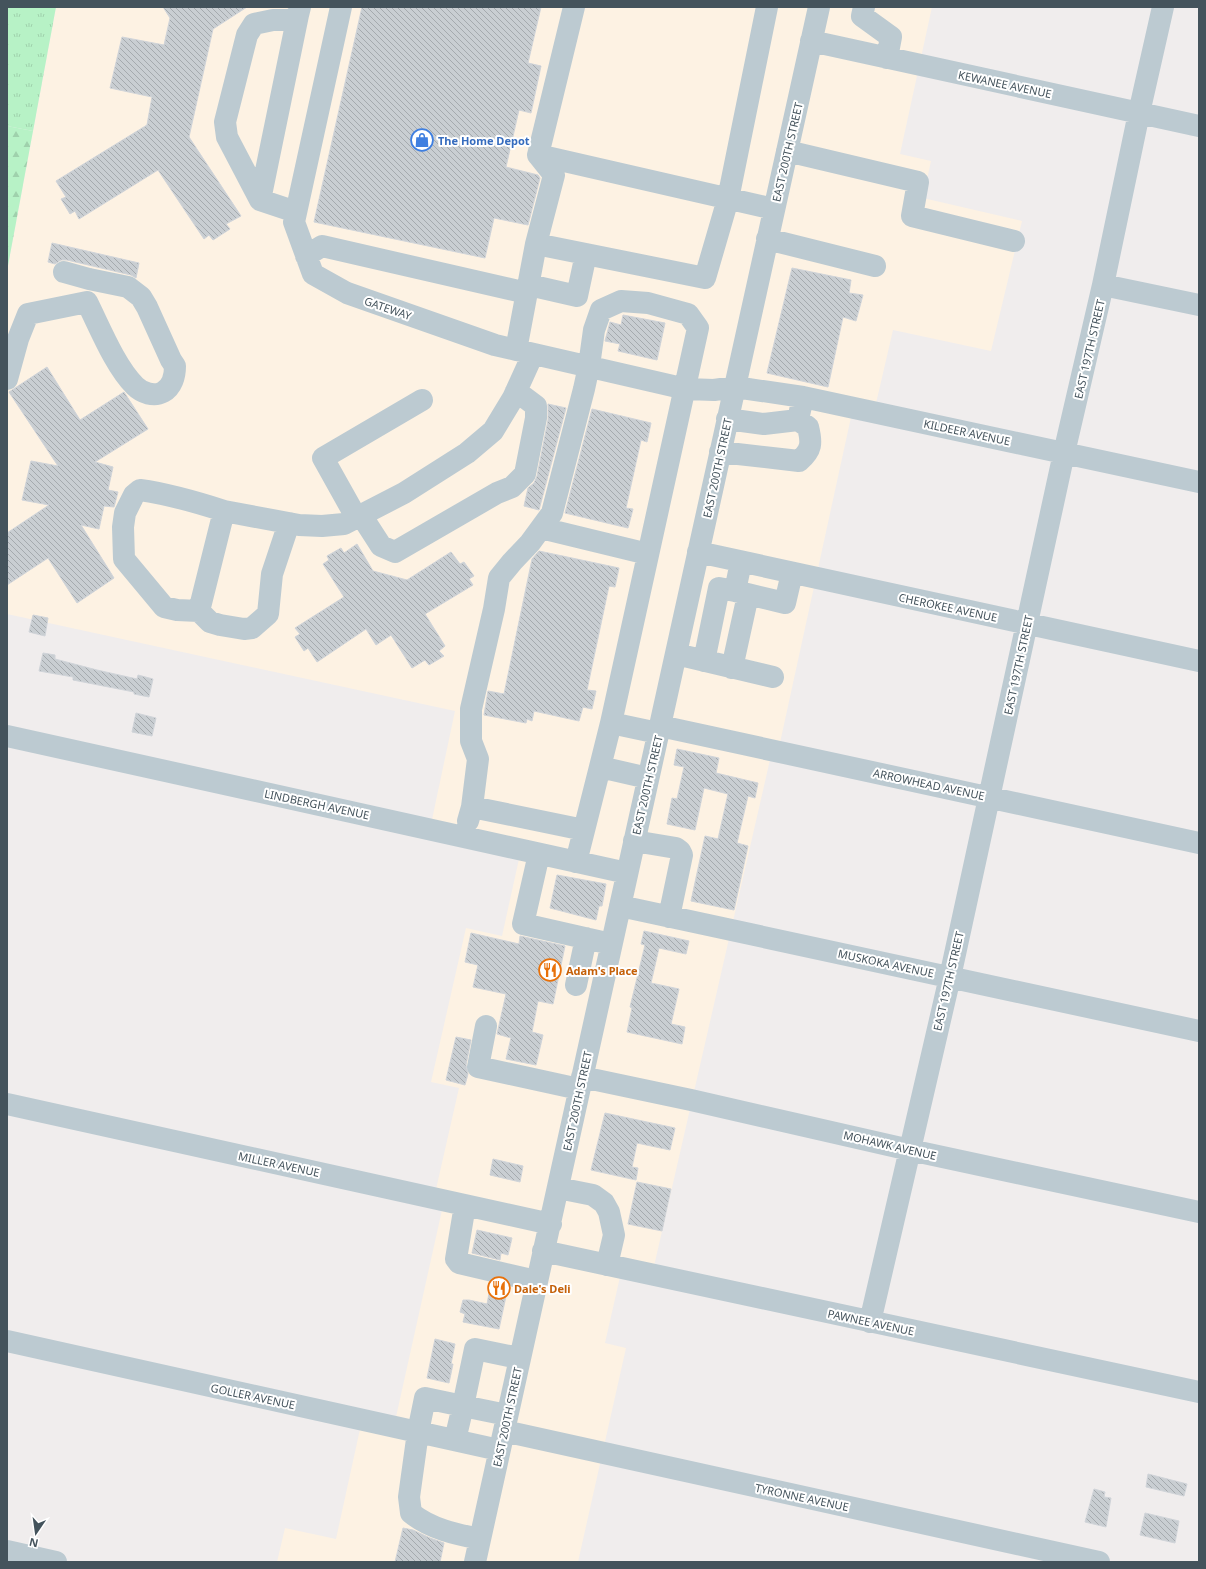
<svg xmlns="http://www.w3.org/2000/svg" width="1206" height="1569" viewBox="0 0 1206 1569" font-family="'Noto Sans',sans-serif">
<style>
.commercial{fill:#fdf2e3}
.grass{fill:url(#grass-tufts)}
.forest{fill:url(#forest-firs)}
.building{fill:url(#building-back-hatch);stroke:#d0d4d9}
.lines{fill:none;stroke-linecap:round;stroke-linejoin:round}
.minor{stroke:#bccad1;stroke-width:22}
.labels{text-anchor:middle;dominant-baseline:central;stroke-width:4;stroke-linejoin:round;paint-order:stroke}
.street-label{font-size:11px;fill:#44535c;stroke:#fff}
.shop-label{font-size:11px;font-weight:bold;fill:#366cbe;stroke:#fff;text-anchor:start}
.food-label{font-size:11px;font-weight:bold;fill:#c56008;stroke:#fff;text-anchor:start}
</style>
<defs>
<pattern id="grass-tufts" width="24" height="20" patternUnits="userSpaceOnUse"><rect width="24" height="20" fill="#b7f2c6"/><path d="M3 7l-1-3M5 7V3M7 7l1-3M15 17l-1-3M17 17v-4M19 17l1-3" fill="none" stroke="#9fd1ac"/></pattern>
<pattern id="forest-firs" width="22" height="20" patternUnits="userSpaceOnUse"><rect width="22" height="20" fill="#b7f2c6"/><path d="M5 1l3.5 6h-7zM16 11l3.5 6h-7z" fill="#9fd1ac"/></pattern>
<pattern id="building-back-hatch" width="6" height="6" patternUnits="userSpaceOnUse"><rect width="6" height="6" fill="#c9ced2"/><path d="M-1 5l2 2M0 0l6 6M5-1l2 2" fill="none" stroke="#a5aaae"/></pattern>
</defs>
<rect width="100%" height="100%" fill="#f0eded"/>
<!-- commercial -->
<path class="commercial" d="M56,7H932L900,154L931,161L923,198L1022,221L991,351L893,330L874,412L853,408L778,752L772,751L652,1275L622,1268L605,1343L626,1348L578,1562H277L285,1528L336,1539L362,1420L394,1426L444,1201L434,1198L459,1088L431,1082L466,928L502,936L521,850L430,829L455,711L7,614V271Z"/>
<!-- grass -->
<path class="grass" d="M7,7H56L33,131L7,126Z"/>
<!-- forest -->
<path class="forest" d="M7,126L33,131L7,271Z"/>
<!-- building -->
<path class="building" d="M163,7H247L213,29L189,137L241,216L226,224L230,229L213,240L209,235L204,239L158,170L79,219L75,211L70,214L61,199L66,197L56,181L147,125L152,97L110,88L122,37L164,45L170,18Z
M362,7H541L528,63L541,66L531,113L519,110L506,167L538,175L540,178L528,225L494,218L485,258L314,222Z
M52,243L139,263L136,278L131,275L67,260H61L55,264L48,262Z
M792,268L851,280L849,293L863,295L856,321L843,317L828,387L767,373Z
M623,315L665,323L657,360L618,351L620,344L605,341L610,322L621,325Z
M47,367L80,420L124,392L148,429L95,462L113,467L108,490L118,492L114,507L104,506L99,529L81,525L114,578L77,603L48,558L7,585V533L49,505L22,500L31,461L58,466L9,392Z
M548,404L566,408L539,510L524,506L528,488L534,483L537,476L548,420Z
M592,409L651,423L647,442L641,440L626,508L633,509L628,528L565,513Z
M357,544L373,571L407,580L451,552L460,564L464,562L474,576L469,579L473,585L425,614L445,646L439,651L444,656L429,665L425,660L412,668L391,635L376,645L366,629L317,662L308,648L304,651L295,637L300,634L295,628L344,597L323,564L329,560L327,556L341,548L344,553Z
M539,551L619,568L615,587L609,586L587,690L596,691L592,709L583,707L579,721L534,711L532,721L527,719L526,723L484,715L488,691L504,694L532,559Z
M33,615L48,618L45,636L29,632Z
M43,653L55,655V659L97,670L137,679L138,675L153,679L149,697L134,694V692L73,680V677L39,671Z
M136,713L156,718L152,736L132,732Z
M677,749L719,758L716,773L758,783L755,798L748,796L737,843L748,846L734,910L691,901L705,836L718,839L728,794L704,788L695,830L667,824L672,798L677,799L684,767L674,765Z
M557,875L606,884L602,906H599L596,920L550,908Z
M644,931L689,941L686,954L659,948L651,983L679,989L671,1024L685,1027L682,1044L627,1032L632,1008L630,1007L645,945L641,944Z
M471,933L519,944L520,936L565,946L553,1004L538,1001L532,1032L543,1035L536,1065L506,1059L511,1038L497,1034L506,994L473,987L478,965L465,962Z
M456,1037L471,1040L466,1065L468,1074L465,1085L446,1080Z
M605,1113L675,1128L670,1150L637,1143L632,1167L638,1168L636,1180L591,1170Z
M493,1159L523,1166L520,1182L490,1175Z
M637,1182L671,1189L662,1231L628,1224Z
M477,1230L512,1238L508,1255L501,1253L500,1260L472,1253Z
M491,1283L508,1287L499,1329L463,1322L465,1314L460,1312L463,1300H469L487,1304Z
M435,1339L455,1344L451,1364H453L449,1383L427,1378Z
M1148,1474L1187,1484L1184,1496L1146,1487Z
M1094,1489L1105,1492L1104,1497L1111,1498L1106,1527L1085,1522Z
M1145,1513L1179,1521L1175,1543L1140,1535Z
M403,1528L413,1530L430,1538L444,1543L440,1562H395Z"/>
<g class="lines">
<!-- minor -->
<path class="minor" d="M341,7L294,222L313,274L347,293L495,345L686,389L714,390L735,387L803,397L1199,482
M864,7L862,16L891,37L887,58
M811,41L1199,126
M787,151L918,182L912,216L1014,241
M538,155L774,209
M538,155L574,7
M260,200L298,15
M296,212L260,200L227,137L225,122L247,35L254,24L273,20H291L298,15L300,7
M767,239L875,266
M536,244L705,278L728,199L767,7
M306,256L322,246L527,293
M529,285L577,296L586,254
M1103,285L1199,305
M516,350L536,244L554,175L538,155
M7,379L18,339L28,314L87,302C100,328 115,366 135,386C142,393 154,397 163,392C172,387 175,376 175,366L171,360L147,307L141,297L128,287L89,279L64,272
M727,419L764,424L798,420L801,406
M720,452L799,461C812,450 812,443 808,427L798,420
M224,511C196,502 169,494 140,490L134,495L125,513L123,527L124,559L164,607L177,610L199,611L224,511L299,525L322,526L344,524L404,493L467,453L493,431L513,398L533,354
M361,515L381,546L395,552L497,493L512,487L525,474L536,418V406L516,391
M356,517L323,458L422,400
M541,528L648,554
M698,552L1199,661
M741,562L735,591L785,603L792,573
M199,611L210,622L220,625L244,629L252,628L268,614L272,574L289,523
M676,654L773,677
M704,661L719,588L735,591
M732,668L748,595
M611,723L600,767L648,778
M660,726L1199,843
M7,736L627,873
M472,807L478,759L471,741V709L494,609L499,578L512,562L530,543L552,513L584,389L589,366L594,330L601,310L621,301L648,303L688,314L698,328L611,723L658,733
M468,821L472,807L584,830
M634,841L676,848L680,851L682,855L669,917
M539,854L523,924L611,944
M576,862L600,767
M620,906L1199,1031
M576,985L586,938
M486,1026L478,1067L579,1089
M582,1077L691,1100L910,1150L1199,1212
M7,1104L551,1224
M558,1188L593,1195L604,1203L609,1212L614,1235L607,1265
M465,1205L456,1259L459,1263L536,1281
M543,1251L1199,1392
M870,1322L950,977L1064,453L1103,285L1139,113L1163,7
M7,1341L499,1450
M507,1415L463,1406L475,1349L519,1358
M504,1431L1099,1562
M455,1440L463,1406L425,1398L418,1432L409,1497L411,1513C431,1529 455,1534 480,1539
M7,1551L56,1562
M475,1562L819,7"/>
</g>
<!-- icons -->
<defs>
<g id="shop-ring" transform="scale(1.15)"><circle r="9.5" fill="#fff" stroke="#3f7fe0" stroke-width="1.5"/><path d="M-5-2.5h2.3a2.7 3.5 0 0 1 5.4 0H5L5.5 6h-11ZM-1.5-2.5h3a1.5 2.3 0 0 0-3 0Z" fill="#3f7fe0"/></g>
<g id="restaurant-ring" transform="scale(1.15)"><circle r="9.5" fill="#fff" stroke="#e8710a" stroke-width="1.5"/><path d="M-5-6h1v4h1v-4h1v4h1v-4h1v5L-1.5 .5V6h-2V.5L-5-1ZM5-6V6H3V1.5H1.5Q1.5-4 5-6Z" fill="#e8710a"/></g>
</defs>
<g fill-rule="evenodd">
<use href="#shop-ring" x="422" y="140"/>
<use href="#restaurant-ring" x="550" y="970"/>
<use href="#restaurant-ring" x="499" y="1288"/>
</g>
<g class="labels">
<!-- street labels -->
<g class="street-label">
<text transform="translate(1005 84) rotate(12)">KEWANEE AVENUE</text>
<text transform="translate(787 152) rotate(-77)">EAST 200TH STREET</text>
<text transform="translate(388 308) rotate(19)">GATEWAY</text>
<text transform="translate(1089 349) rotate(-77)">EAST 197TH STREET</text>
<text transform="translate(967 432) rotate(12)">KILDEER AVENUE</text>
<text transform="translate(717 468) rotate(-78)">EAST 200TH STREET</text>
<text transform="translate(948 607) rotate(12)">CHEROKEE AVENUE</text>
<text transform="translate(1018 665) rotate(-78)">EAST 197TH STREET</text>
<text transform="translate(929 784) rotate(12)">ARROWHEAD AVENUE</text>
<text transform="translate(647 785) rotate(-77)">EAST 200TH STREET</text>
<text transform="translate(317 804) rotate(12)">LINDBERGH AVENUE</text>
<text transform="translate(886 963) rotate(12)">MUSKOKA AVENUE</text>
<text transform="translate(948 981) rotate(-77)">EAST 197TH STREET</text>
<text transform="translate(577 1101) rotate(-78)">EAST 200TH STREET</text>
<text transform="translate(890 1145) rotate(13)">MOHAWK AVENUE</text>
<text transform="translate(279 1164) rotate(12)">MILLER AVENUE</text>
<text transform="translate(871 1322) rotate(12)">PAWNEE AVENUE</text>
<text transform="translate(253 1396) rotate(12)">GOLLER AVENUE</text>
<text transform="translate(507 1417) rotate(-78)">EAST 200TH STREET</text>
<text transform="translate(802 1497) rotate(12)">TYRONNE AVENUE</text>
</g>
<!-- shop labels -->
<g class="shop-label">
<text x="438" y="140">The Home Depot</text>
</g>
<!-- food labels -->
<g class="food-label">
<text x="566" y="970">Adam's Place</text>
<text x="514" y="1288">Dale's Deli</text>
</g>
</g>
<!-- border -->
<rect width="1206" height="1569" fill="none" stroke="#44535c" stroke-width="16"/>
<!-- north arrow -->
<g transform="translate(36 1533) rotate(193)" stroke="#ffffff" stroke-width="3" paint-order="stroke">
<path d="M0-3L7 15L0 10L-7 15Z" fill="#44535c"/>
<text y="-6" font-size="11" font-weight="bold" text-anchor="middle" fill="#44535c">N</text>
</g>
</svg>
